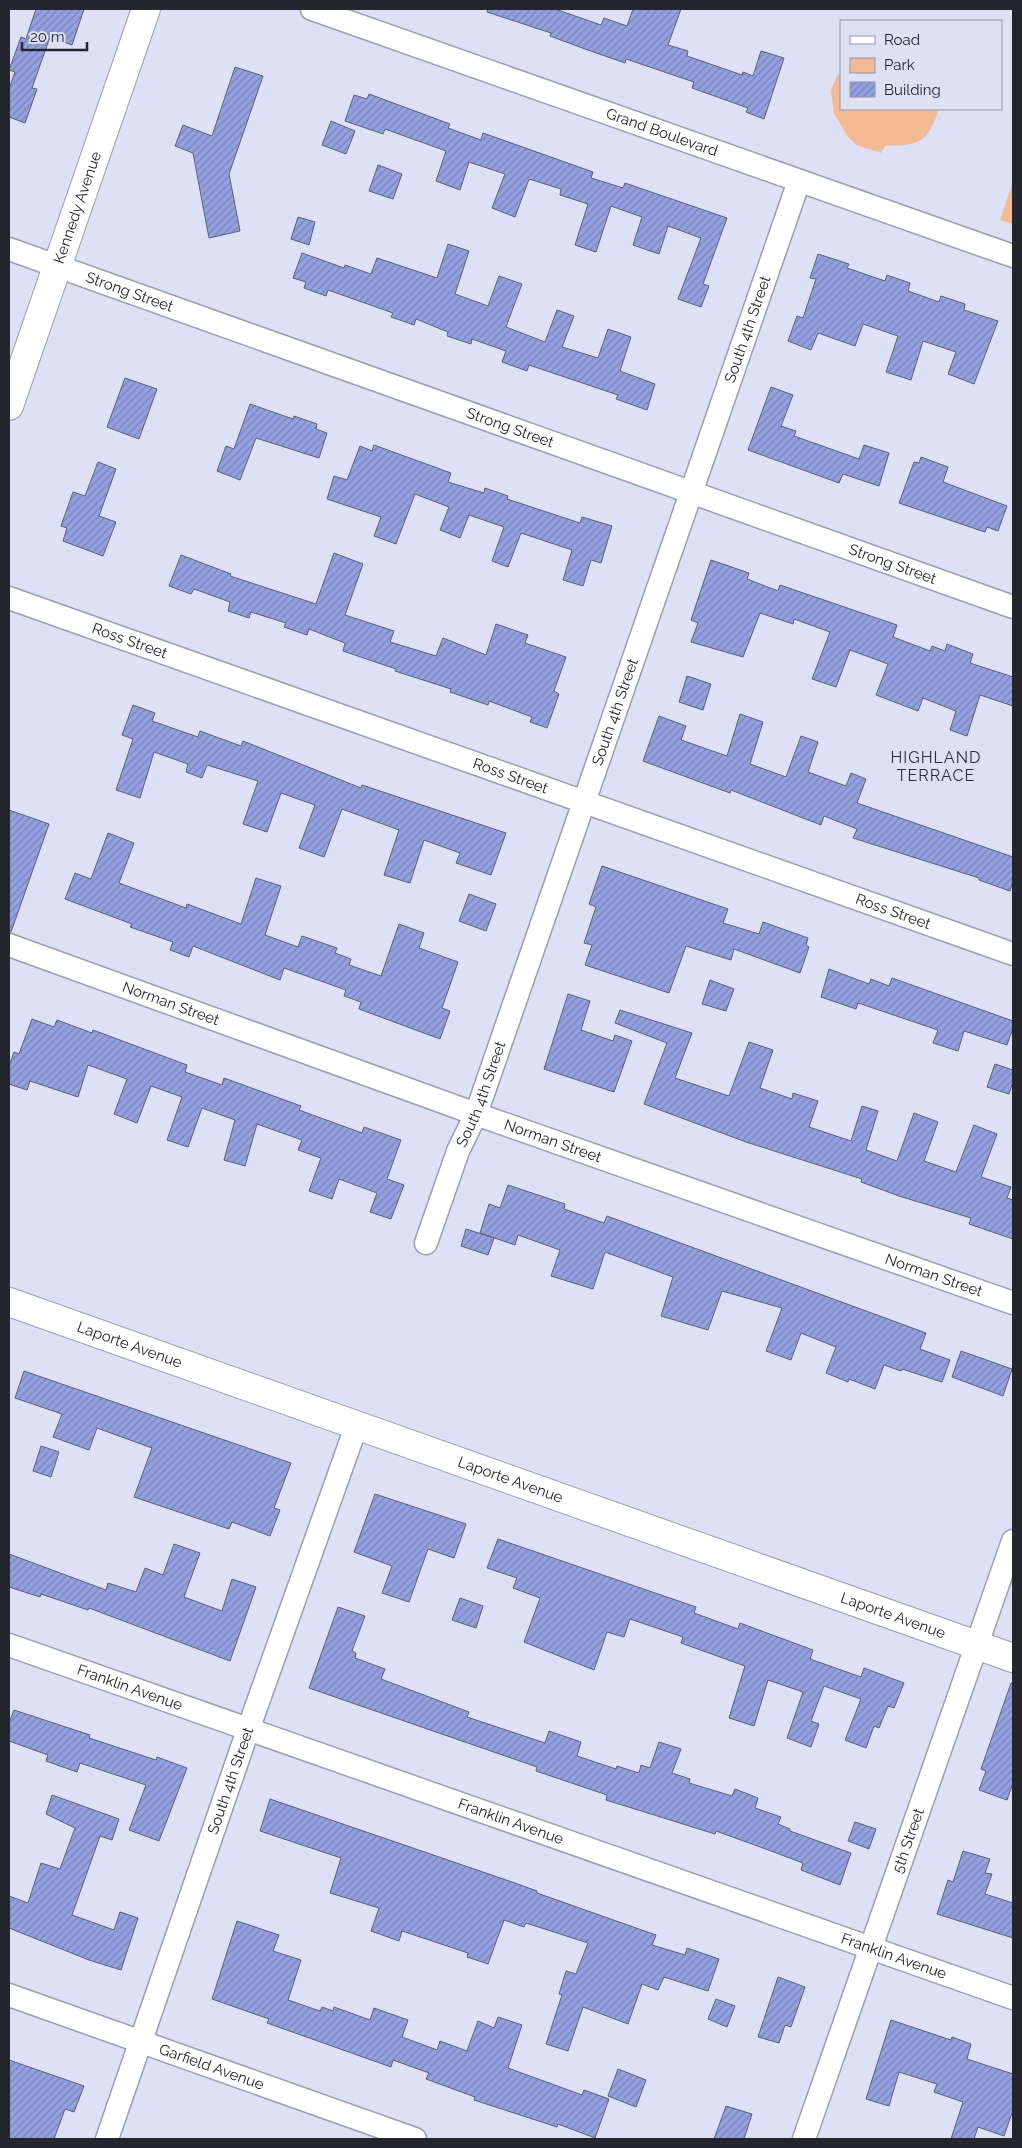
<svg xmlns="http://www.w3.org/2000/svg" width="1022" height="2148" viewBox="0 0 1022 2148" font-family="Raleway,sans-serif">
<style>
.green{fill:#f3bb94}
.building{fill:url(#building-hatch);stroke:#5b5f71}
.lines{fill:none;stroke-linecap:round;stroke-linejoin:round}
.minor-casing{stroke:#9a9eb2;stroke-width:25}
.tertiary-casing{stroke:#9a9eb2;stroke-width:30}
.minor{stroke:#fff;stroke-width:22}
.tertiary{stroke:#fff;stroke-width:28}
.labels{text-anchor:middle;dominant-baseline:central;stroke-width:4.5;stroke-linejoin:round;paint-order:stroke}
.street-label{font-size:15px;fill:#24262e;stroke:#dce1f6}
.neighbourhood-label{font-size:16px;letter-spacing:1px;fill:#2b2e3e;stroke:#dce1f6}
</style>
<defs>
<pattern id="building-hatch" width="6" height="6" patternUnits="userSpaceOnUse" patternTransform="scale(1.25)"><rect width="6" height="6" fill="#94a1e1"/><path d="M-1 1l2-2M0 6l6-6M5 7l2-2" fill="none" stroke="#7983b7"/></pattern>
</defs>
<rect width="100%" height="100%" fill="#dce1f6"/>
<!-- green -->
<path class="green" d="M838,74L841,75V109H939C927,144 920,145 885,146L881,153L856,145L848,137L834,114L831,90Z
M1013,182V224L1000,220Z"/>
<!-- building -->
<path class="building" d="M36,9H84L72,45L50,37L32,88L37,89L25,123L9,117V89L15,72L9,70L21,37L26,39Z
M488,9H555L601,25L604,18L627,26L633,9H681L668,45L688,51L687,56L742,75L743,72L753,76L761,51L784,58L764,119L746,112L748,108L692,88L694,82L626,59L625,63L585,49L550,36L551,33L487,12Z
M235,67L263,76L229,174L240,231L209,238L193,153L175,146L183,125L212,136Z
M369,94L450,124L448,128L481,140L483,133L593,172L591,178L623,188L625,183L727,218L703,284L709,286L701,307L678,299L701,238L668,226L659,254L633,245L642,217L611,206L596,252L575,245L588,204L560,195L561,189L529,179L515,217L492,208L505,174L469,162L460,190L436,181L446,151L385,129L383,134L345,121L354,95L367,99Z
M331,121L355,131L346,154L322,145Z
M378,165L402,174L393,199L369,191Z
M298,217L315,222L309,245L291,239Z
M448,244L469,251L455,294L488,306L499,276L522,284L506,327L545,342L557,310L574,316L562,347L598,358L608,329L631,337L620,371L655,384L647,410L616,399L618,395L529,365L527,371L502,362L506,351L472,339L471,344L447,336L448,332L416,319L414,325L391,317L393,313L328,290L326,296L304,288L306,282L293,278L302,253L344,268L345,265L371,274L377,258L437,278Z
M818,254L849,264L847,268L885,281L887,275L910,283L908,291L939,302L941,296L965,304L964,310L998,321L974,384L948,374L956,352L923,341L911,380L886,372L898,336L863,324L855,346L818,333L811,350L788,341L797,316L803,318L816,279L810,278Z
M125,378L157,389L139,439L107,427Z
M771,387L793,395L781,426L796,431L794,436L859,459L864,445L889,453L879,486L843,474L839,483L748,450Z
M250,404L293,419L294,416L317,424L316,429L327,433L319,458L256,438L240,480L217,471L226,446L234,449Z
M374,445L451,473L448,482L484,493L485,488L508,496L507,499L580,523L582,517L612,526L601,563L591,560L583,586L563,580L572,550L521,533L508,567L492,561L504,527L469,515L460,538L440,530L449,507L415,494L396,544L374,536L381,517L327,499L334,476L347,480L360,446L372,451Z
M921,457L948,467L943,482L1007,506L998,531L987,527L985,532L899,503L914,462L919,463Z
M98,462L116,469L99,516L116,522L103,556L63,541L67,528L61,526L73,492L85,496Z
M334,553L363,564L345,615L394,631L390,642L436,656L443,638L486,655L496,624L528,635L525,643L566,657L554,691L559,694L547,728L530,722L532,717L489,701L488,705L450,692L451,689L395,671L396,669L343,651L345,643L309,629L307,635L284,627L286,623L251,612L249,618L228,611L230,602L194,589L191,594L169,586L181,555L231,574L230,576L316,604Z
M711,560L749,573L747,579L778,591L780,585L897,625L893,637L930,651L932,646L945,651L947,644L973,654L970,663L1013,677V706L980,695L967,736L950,730L956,711L923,698L918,711L876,695L888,664L850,650L836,687L812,679L830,632L794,619L793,624L760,613L743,657L691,642L698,623L691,620Z
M687,676L711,684L703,710L679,702Z
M133,705L155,713L152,721L198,737L200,731L241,746L243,741L361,788L362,785L506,833L491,875L456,863L460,853L424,840L410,883L384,875L399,830L342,809L324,857L299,848L315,805L281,793L267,832L243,824L258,781L207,765L202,778L186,772L188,764L154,752L140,798L116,790L133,739L122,735Z
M740,714L763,722L750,764L786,777L801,736L818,742L808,772L846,786L851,773L866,779L857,803L1013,857V881L1010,891L979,880V878L853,838L857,829L824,816L821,825L731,790L730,793L643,761L659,716L686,726L681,740L727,756Z
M9,810L49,824L11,932H9Z
M108,833L134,843L119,883L186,908L187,904L241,924L256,878L281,886L265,935L298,947L302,936L337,948L335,953L351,959L349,965L381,976L399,924L424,933L419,948L458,962L442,1008L450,1011L440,1039L359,1009L361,1002L344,996L346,990L284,968L280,980L193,946L189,957L170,950L173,942L130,927L132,924L65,899L75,873L91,879Z
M602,866L728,909L723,923L759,934L763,922L808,938L806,945L809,947L800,973L734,949L731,960L686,946L669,993L585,965L592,945L584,943L596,907L589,904Z
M469,894L496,904L486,931L459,921Z
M829,969L869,984L871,979L889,986L892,978L1013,1021V1028L1007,1045L964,1031L958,1051L933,1043L938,1030L858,1003L856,1009L821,997Z
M710,980L734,989L726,1011L702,1004Z
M568,994L590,1001L581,1030L613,1041L615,1035L632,1041L614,1092L544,1069Z
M620,1010L692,1033L675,1078L729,1096L749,1042L773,1050L760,1088L792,1099L793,1093L818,1101L809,1127L851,1141L862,1106L878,1111L866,1150L897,1161L914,1113L938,1122L924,1161L956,1172L974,1125L997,1134L981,1177L1011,1187L1007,1198L1013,1200V1239L969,1224L971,1218L899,1196L861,1182L862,1179L746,1142L644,1104L667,1043L615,1023Z
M32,1019L54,1027L57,1020L92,1033L93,1030L187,1065L185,1072L222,1085L224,1078L301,1106L299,1110L362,1133L364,1127L401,1140L387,1179L404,1185L391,1219L370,1212L377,1193L339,1179L332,1199L309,1191L321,1158L298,1150L302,1140L257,1124L245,1166L224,1160L235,1120L202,1108L188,1147L167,1140L182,1097L151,1086L137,1123L114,1114L127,1079L88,1065L78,1097L30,1081L27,1090L9,1084V1066L14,1052L19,1054Z
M995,1064L1013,1070V1082L1009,1094L987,1087Z
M508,1185L565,1204L564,1209L604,1223L607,1216L926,1333L920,1349L950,1360L942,1382L902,1369L901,1371L884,1365L875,1389L849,1379L848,1382L826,1373L836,1347L801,1333L791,1360L766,1351L782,1308L722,1291L708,1330L661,1316L673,1277L605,1252L593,1289L551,1276L560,1250L518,1235L515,1245L480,1233L489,1204L500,1208Z
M466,1229L494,1238L488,1255L461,1246Z
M961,1351L1012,1369L1003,1396L952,1377Z
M24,1371L291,1463L274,1508L280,1510L270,1536L232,1522L229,1529L134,1497L152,1448L97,1428L89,1450L53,1437L62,1414L15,1398Z
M41,1446L59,1452L51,1477L33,1471Z
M375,1494L466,1524L454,1558L428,1549L409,1602L382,1593L392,1566L354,1552Z
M498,1539L696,1607L694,1613L738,1629L740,1623L813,1650L810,1659L861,1677L864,1668L904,1683L894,1708L888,1706L879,1728L874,1726L866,1748L845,1740L861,1699L824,1686L811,1721L819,1724L811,1747L787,1738L803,1692L768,1680L754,1726L729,1718L745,1666L681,1643L683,1637L630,1619L624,1637L607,1632L594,1670L524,1642L540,1598L513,1588L517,1578L487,1568Z
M174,1544L200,1553L184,1597L222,1611L232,1579L256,1587L230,1661L89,1608L88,1610L41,1594L40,1597L9,1587V1554L106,1590L108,1583L136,1592L145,1568L163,1575Z
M460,1598L483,1606L476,1628L452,1620Z
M338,1607L365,1616L352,1651L356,1653L355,1658L385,1669L381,1679L469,1712L467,1717L545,1743L549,1731L581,1742L577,1756L616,1769L617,1766L639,1773L641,1765L650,1768L659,1742L681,1749L672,1773L690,1779L689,1783L732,1796L735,1789L758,1798L755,1808L781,1817L778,1824L790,1829V1831L851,1853L840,1885L801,1870L803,1863L771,1851L716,1831L715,1834L606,1800L607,1795L536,1771L537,1767L309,1688Z
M1011,1683H1013V1783L1007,1800L979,1790L986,1771L981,1769Z
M14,1710L90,1735L89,1738L156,1760L157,1757L187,1768L159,1841L129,1830L146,1785L80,1763L77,1772L46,1761L48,1755L9,1741V1723Z
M52,1795L119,1819L112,1840L100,1836L72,1915L114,1930L120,1912L138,1918L121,1970L89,1960L9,1928V1896L28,1903L41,1863L60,1869L75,1828L46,1814Z
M270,1799L512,1882L537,1891V1893L656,1935L652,1945L685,1955L687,1948L719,1959L708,1991L664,1977L658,1990L642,1984L628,2024L583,2007L568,2051L546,2044L562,1995L559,1994L566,1971L576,1974L588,1943L526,1923L524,1927L504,1920L488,1964L467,1957L468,1953L402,1931L399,1941L371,1931L379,1908L330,1893L341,1858L260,1831Z
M855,1822L876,1829L869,1849L848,1841Z
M963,1851L990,1859L985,1873L992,1874L985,1894L1013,1903V1938L937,1914L948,1880L953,1882Z
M237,1921L279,1935L273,1951L301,1960L288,2000L320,2011L322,2007L333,2011L334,2007L370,2020L374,2008L408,2020L402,2037L437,2050L440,2041L467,2051L478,2021L494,2028L498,2017L522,2025L508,2068L582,2095L584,2090L609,2099L595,2138L558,2124L557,2127L474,2100L475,2097L426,2079L429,2073L393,2060L391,2067L267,2023L269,2019L212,1999Z
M778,1977L805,1987L791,2027L785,2025L779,2043L758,2037Z
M716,1999L735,2006L727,2027L708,2019Z
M891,2020L951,2040L952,2037L971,2044L967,2059L1013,2074V2110L1004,2136L978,2127L974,2139H951L963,2102L934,2092L937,2084L899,2072L889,2106L866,2099Z
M9,2060L84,2086L74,2112L65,2109L54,2139H9Z
M618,2069L646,2080L636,2107L608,2096Z
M726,2106L752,2114L744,2139H714Z"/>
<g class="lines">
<!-- minor casing -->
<g class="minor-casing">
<g id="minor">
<path id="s1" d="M312,9L1013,256"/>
<path id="s2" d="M9,249L1013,607"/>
<path id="s3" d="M9,598L1013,954"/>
<path id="s4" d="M9,945L476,1114L1013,1303"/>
<path id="s5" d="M426,1243L458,1151L476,1114L799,181"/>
<path id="s6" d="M9,1645L1013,1998"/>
<path id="s7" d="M9,1995L415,2139"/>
<path id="s8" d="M107,2139L248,1730L357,1424"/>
<path id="s9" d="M804,2139L1013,1541"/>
</g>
</g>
<!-- tertiary casing -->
<g class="tertiary-casing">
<g id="tertiary">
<path id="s10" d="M9,406L146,9"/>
<path id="s11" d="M9,1302L1013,1658"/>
</g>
</g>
<!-- minor -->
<use href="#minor" class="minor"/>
<!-- tertiary -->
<use href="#tertiary" class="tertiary"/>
</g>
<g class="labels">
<!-- street labels -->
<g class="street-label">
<text stroke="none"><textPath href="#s1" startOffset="371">Grand Boulevard</textPath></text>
<text stroke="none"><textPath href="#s10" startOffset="210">Kennedy Avenue</textPath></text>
<text stroke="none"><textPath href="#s2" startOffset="128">Strong Street</textPath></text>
<text stroke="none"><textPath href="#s5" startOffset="969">South 4th Street</textPath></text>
<text stroke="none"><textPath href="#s2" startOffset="532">Strong Street</textPath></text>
<text stroke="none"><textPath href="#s2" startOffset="938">Strong Street</textPath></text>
<text stroke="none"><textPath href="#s3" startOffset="128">Ross Street</textPath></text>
<text stroke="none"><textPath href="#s5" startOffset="564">South 4th Street</textPath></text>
<text stroke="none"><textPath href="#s3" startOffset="532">Ross Street</textPath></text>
<text stroke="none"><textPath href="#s3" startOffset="938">Ross Street</textPath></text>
<text stroke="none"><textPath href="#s4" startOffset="172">Norman Street</textPath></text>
<text stroke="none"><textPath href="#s5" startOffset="159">South 4th Street</textPath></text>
<text stroke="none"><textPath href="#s4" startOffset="578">Norman Street</textPath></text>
<text stroke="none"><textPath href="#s4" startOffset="982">Norman Street</textPath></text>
<text stroke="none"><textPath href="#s11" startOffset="128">Laporte Avenue</textPath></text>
<text stroke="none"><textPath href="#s11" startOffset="532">Laporte Avenue</textPath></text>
<text stroke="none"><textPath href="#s11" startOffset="938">Laporte Avenue</textPath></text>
<text stroke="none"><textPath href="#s6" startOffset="128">Franklin Avenue</textPath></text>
<text stroke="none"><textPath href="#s8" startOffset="379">South 4th Street</textPath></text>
<text stroke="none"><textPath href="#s6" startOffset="532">Franklin Avenue</textPath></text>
<text stroke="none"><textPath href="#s9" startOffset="316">5th Street</textPath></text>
<text stroke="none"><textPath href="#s6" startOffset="938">Franklin Avenue</textPath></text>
<text stroke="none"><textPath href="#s7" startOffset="215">Garfield Avenue</textPath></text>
</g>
<!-- neighbourhood labels -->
<g class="neighbourhood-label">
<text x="936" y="757">HIGHLAND<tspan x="936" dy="18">TERRACE</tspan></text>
</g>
</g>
<!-- border -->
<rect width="1022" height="2148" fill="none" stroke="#24262e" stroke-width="20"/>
<!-- legend -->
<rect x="840" y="20" width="162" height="90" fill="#dce1f6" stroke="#9296a6"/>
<rect x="850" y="36" width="25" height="8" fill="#ffffff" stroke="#9296a6"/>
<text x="884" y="45" font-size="15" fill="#24262e">Road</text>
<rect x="850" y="58" width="25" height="15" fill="#f3bb94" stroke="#9296a6"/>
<text x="884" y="70" font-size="15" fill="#24262e">Park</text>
<rect x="850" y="82" width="25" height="15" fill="url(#building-hatch)" stroke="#9296a6"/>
<text x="884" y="95" font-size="15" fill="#24262e">Building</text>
<!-- scale -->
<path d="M22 42v8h65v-8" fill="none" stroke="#24262e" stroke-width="2.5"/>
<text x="30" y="42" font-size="15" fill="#24262e" stroke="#dce1f6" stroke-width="4" paint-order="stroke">20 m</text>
</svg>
